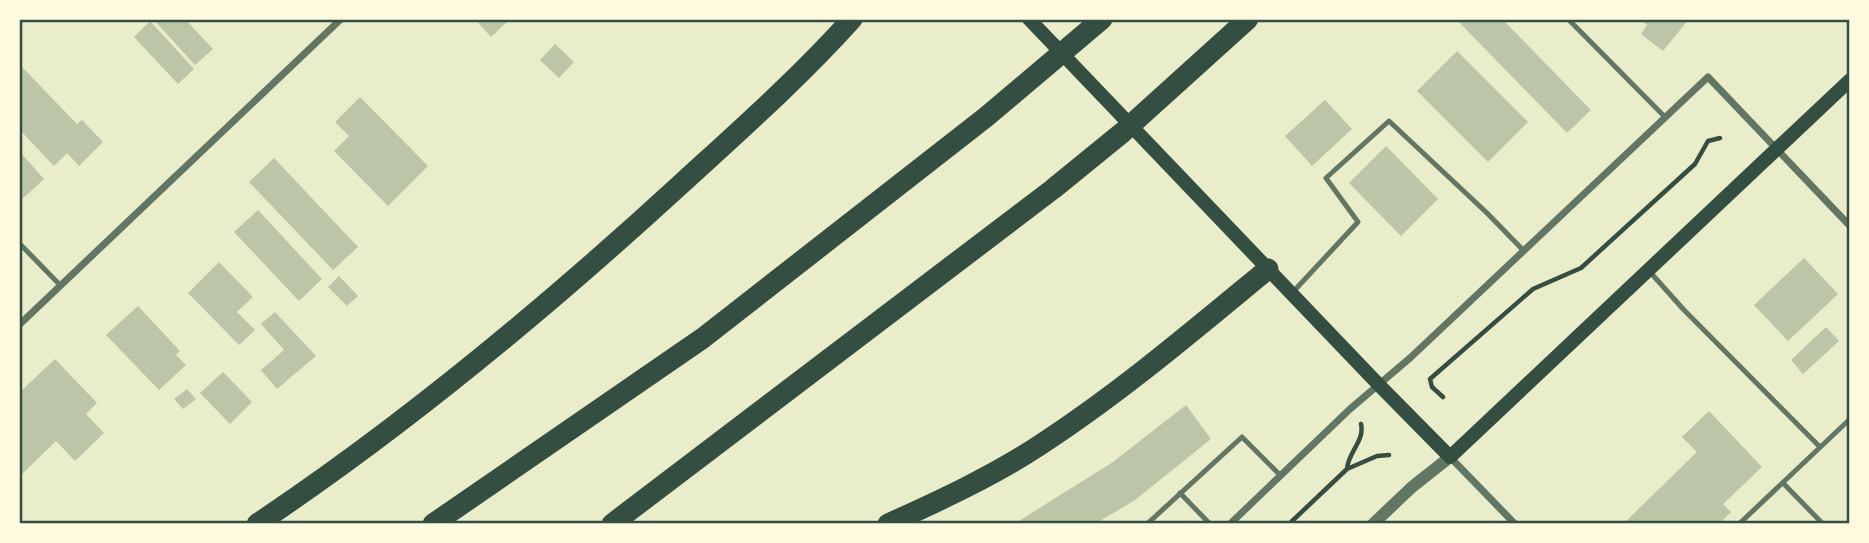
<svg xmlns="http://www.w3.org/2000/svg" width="1869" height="543" viewBox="0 0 1869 543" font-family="'Asap Condensed',sans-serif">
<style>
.building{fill:#bcc5a7}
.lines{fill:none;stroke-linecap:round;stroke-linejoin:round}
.path{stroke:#344e41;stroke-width:4.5}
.service{stroke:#617663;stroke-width:5}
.minor{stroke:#617663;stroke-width:7}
.tertiary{stroke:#617663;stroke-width:12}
.secondary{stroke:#344e41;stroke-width:14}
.motorway{stroke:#344e41;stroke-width:21}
.neatline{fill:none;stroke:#344e41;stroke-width:2.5}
</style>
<rect width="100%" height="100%" fill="#e9edc9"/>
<!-- building -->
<path class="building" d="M153,19H185L213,49L195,65Z
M475,19H510L491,37Z
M1456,19H1502L1591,110L1567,133Z
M1640,19H1689L1663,51L1641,34L1647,25Z
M150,21L194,69L178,84L134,37Z
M555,44L574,62L559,78L540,60Z
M1457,51L1528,122L1488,162L1417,91Z
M21,66L77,124L82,120L103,142L79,166L67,153L54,166L19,129Z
M360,97L428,166L388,206L334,151L349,136L335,122Z
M1325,100L1352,129L1312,166L1285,136Z
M1386,146L1438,199L1401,236L1349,183Z
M19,151L44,179L19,202Z
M274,158L358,247L333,270L249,182Z
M258,210L322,279L299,301L234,232Z
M1804,258L1838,294L1788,341L1754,305Z
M219,262L253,297L237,312L255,330L239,345L188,293Z
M339,276L358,296L347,306L328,287Z
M138,306L180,351L176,355L186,365L159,390L106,335Z
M275,312L316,356L277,389L261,370L284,350L261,324Z
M1826,327L1839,341L1803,374L1791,360Z
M55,359L97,403L86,414L104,433L75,461L56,441L19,477V393Z
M223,372L252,402L230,424L200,393Z
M187,389L196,399L183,409L174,399Z
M1186,405L1211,439L1135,500L1095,524H1014L1113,462Z
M1709,411L1762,467L1723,504L1731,512L1719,524H1623L1697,452L1682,437Z"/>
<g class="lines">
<!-- path -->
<path class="path" d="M1443,397L1432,387L1430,379L1533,289L1581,268L1695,164L1708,141L1720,138
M1361,424C1365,441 1348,452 1347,469L1377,456L1389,455
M1289,524L1347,469"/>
<!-- service -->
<path class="service" d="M1568,19L1665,117
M19,243L61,286
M1650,272L1684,310L1820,447
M1292,293L1358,222L1326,178L1389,121L1487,213L1523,250
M1783,483L1823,524
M1180,493L1210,524
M1147,524L1242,437L1280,475
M1739,524L1850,419"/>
<!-- minor -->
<path class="minor" d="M19,325L341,19
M1450,457L1515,524
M1230,524L1350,409L1410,358L1708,77L1850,226"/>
<!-- tertiary -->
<path class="tertiary" d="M1373,524L1412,487L1450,457"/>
<!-- secondary -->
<path class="secondary" d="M1029,19L1379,385L1450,457L1850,80"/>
<!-- motorway -->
<path class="motorway" d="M257,524C407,424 547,307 680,185C739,131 799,78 852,19
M433,524L703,338L986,117L1102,19
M612,524L1053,189L1123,132L1248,19
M888,524C939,501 993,476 1040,445C1120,393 1194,330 1268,269"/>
</g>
<!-- border -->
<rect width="1869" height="543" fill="none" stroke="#fefae0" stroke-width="42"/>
<rect x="21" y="21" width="1827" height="501" class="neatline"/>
</svg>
